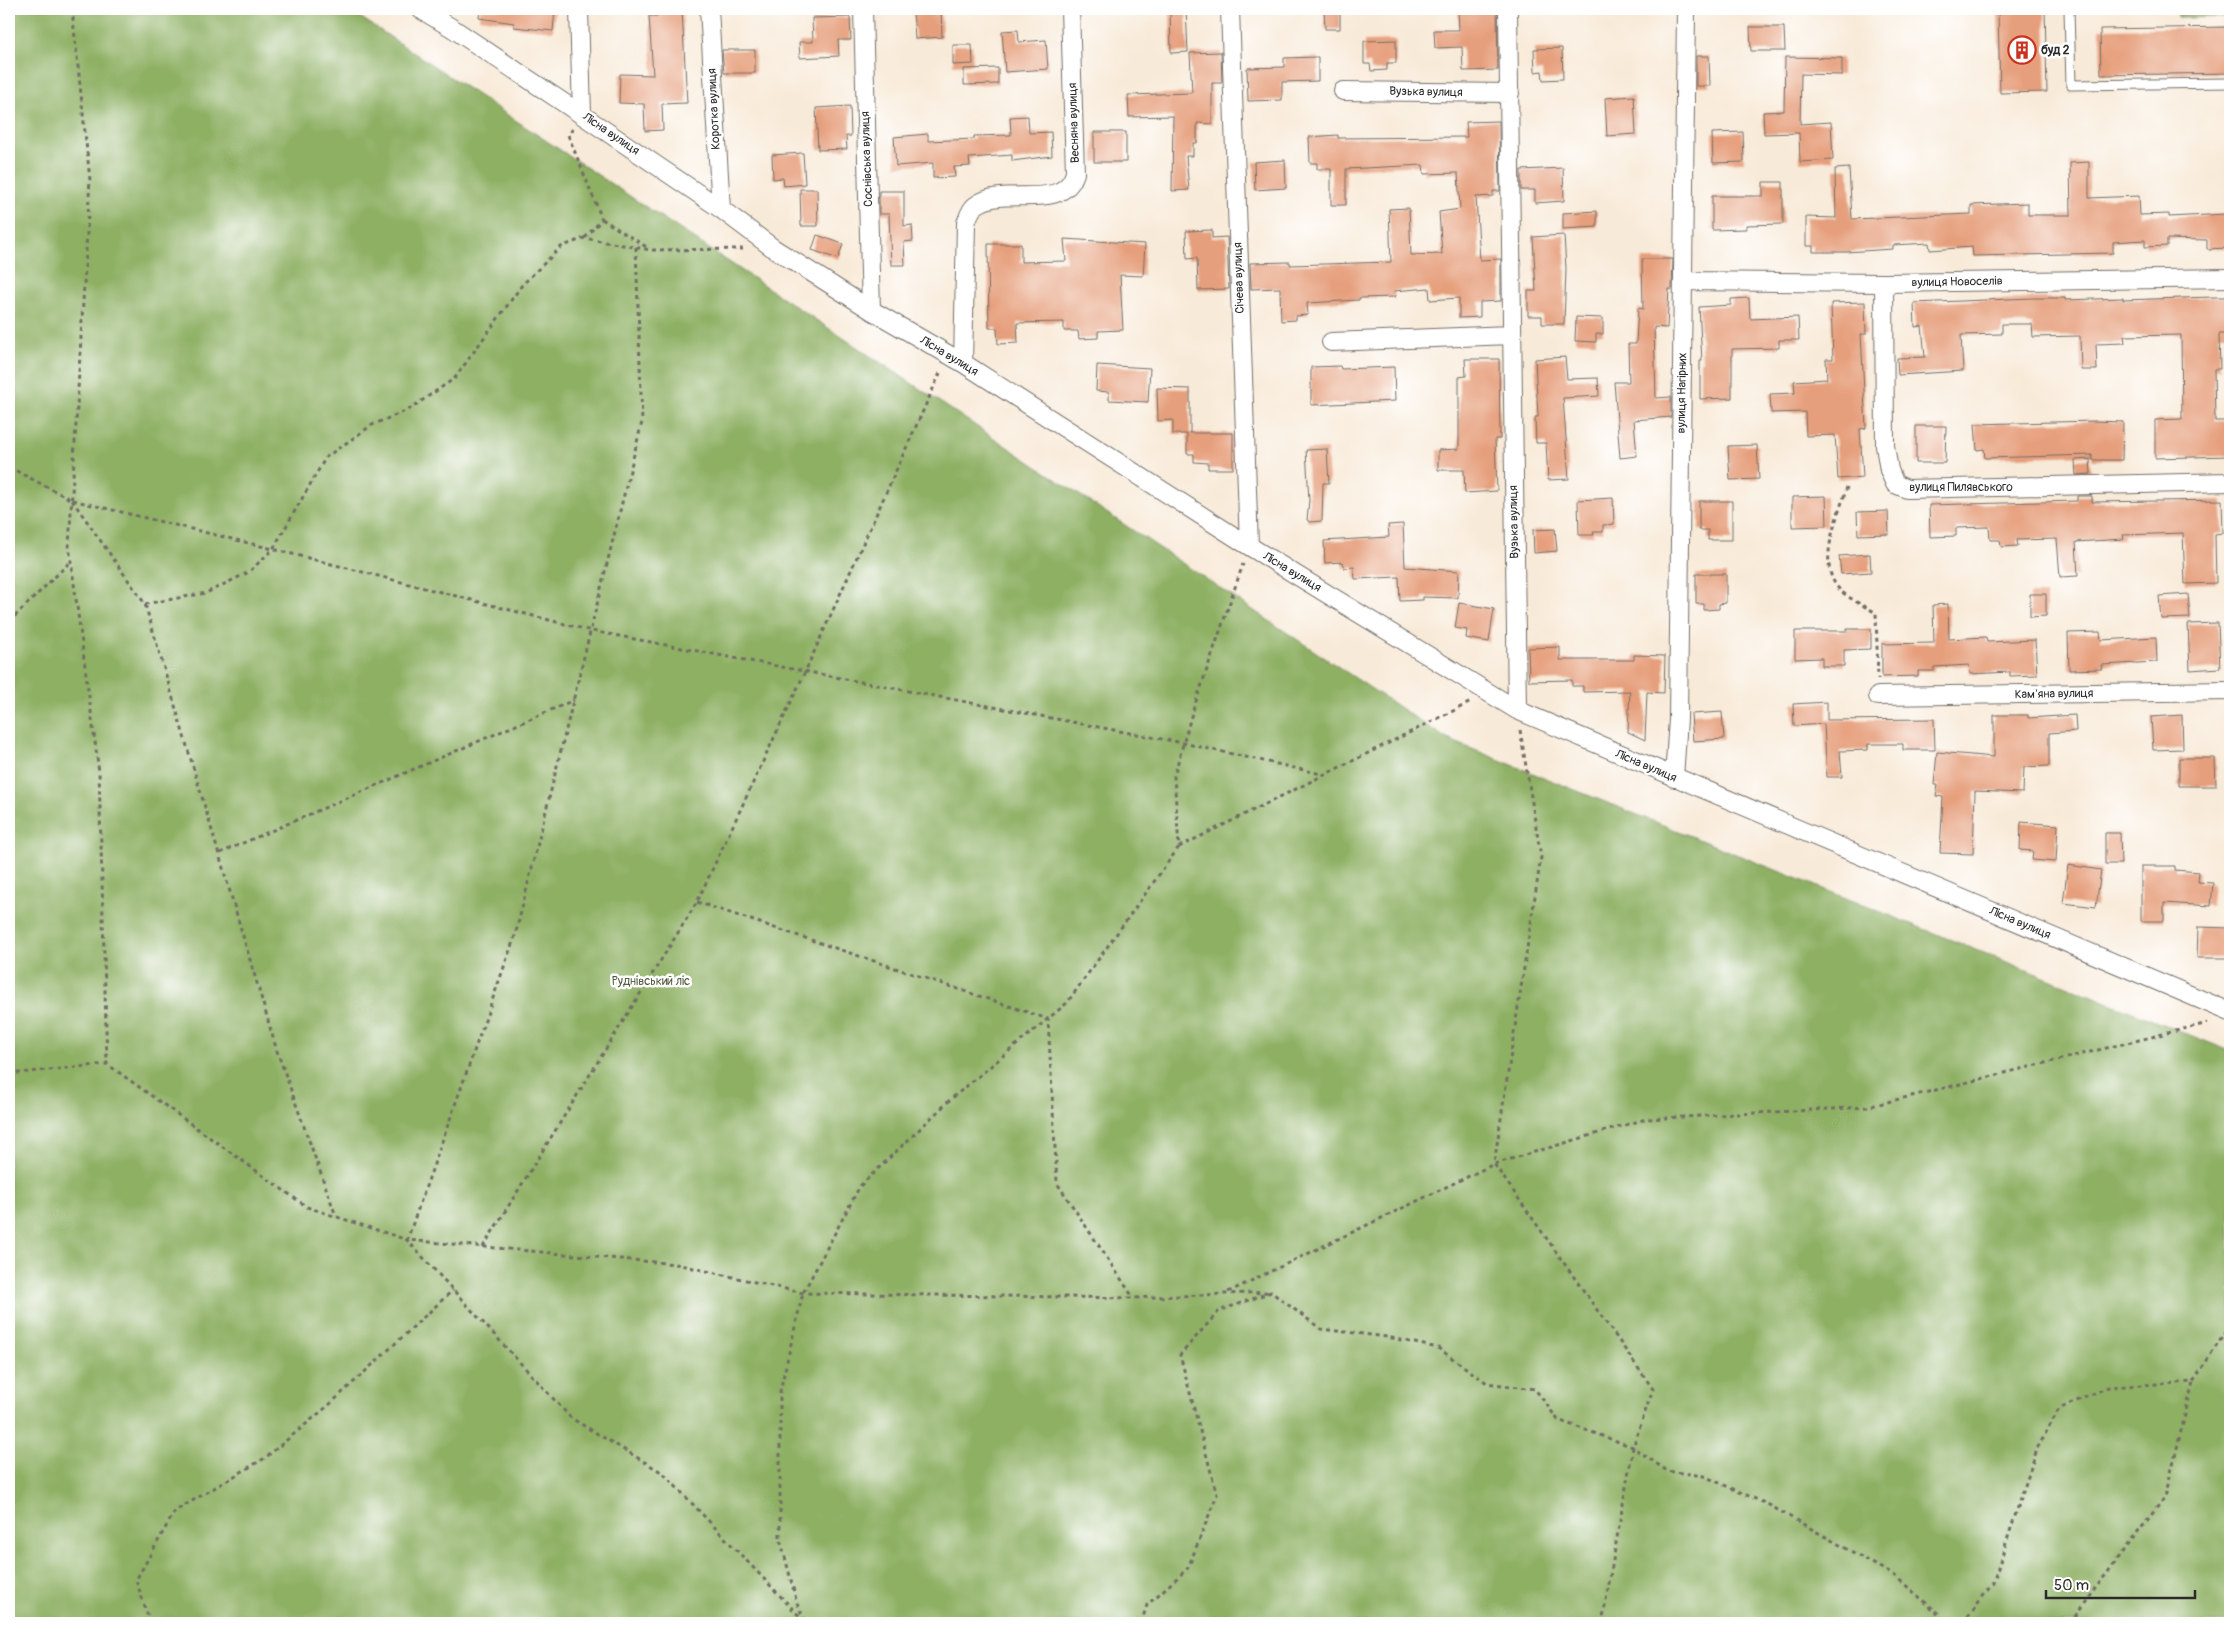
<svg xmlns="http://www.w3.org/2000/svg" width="2239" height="1632" viewBox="0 0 2239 1632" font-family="Pangolin,sans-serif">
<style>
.forest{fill:#8eb064;stroke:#5c6e48}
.building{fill:#e69f7b}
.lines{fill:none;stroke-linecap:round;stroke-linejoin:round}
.service-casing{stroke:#736e68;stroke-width:11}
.minor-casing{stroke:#736e68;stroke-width:20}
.path{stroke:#736e68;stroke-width:3;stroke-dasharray:4 4;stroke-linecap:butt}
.service{stroke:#fff;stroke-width:9}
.minor{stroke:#fff;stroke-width:18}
.labels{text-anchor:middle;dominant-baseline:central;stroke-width:5;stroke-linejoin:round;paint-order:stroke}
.poi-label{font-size:12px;font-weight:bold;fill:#2b2b2b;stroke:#fff;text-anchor:start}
.street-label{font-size:12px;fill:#2b2b2b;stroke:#fff}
.park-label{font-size:12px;fill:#545c40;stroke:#fff}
</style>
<rect width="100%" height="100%" fill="#fff"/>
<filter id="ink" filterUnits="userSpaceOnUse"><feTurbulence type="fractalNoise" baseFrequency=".02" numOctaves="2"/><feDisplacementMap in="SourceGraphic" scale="10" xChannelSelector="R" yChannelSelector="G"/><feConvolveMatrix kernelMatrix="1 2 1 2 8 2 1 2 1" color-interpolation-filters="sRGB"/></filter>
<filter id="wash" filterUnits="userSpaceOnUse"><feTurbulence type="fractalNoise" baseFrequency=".0096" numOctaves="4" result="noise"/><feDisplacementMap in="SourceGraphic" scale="20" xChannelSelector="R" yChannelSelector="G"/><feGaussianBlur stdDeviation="1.12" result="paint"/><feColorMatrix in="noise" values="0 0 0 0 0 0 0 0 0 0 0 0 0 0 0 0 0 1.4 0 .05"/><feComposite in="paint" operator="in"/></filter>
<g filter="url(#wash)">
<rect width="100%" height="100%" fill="#f8ead8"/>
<!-- forest -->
<path class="forest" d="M9,9H348L1447,739L2230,1051V1623H9Z
M2177,9H2230V17L2178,18Z"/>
<g id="blocks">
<!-- building -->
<path class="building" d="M480,9H555L553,31L514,27V23L479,18Z
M656,9H682L687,103L662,104L663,130L645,131L644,104L619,103L620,74L653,75L649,16H657Z
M913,9H941L942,37L915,39Z
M1170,9H1186L1188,52L1171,53Z
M1324,9H1340V29H1325Z
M1458,9H1497L1498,70L1463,71L1462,47L1435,48L1434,30H1459Z
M1998,9H2045L2047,92L2000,93Z
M850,17L851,40H838L839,56L800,58L799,42H813L812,18Z
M1750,27H1784L1785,51H1751Z
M2230,27V73L2101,75L2100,29Z
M1018,30L1019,42L1046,40L1048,69L1005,72L1002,31Z
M1396,40V63H1387V70L1371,71L1370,64H1364V41Z
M953,45H972L973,64L953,65Z
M1562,48L1563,79L1543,80L1542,71L1535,72L1534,49Z
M722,50H755V73H724Z
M1221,52L1222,83H1212V124L1197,123V143H1193V156H1186L1189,190L1172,191L1173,116L1129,117L1128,95L1192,93L1190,53Z
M1696,56H1709L1710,86H1696Z
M1318,57V81L1282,82V100L1248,101L1247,68L1284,67V58Z
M1785,57L1842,58V75L1801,74L1800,124L1831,122L1833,160L1800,162L1799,133L1764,134L1763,112L1784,111Z
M998,68V84L964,85V69Z
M1634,96L1636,134L1607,136L1605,98Z
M850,106L851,136H846L847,149L818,150L816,108Z
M1028,116L1029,133L1051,132L1052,156L1012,161V155L969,158L970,166L954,167L955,177L933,178V163L896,166L894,137L928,134V141L974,139V136L1011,135L1010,117Z
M1499,121L1500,191H1493V196L1476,197L1480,260L1501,259V301L1480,302V317L1459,318V298L1430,300L1429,288L1394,291L1395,297L1359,298V300L1307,303L1308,315L1296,316V320L1281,321L1280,288L1251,289L1250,263L1290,262V265L1391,262L1389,209L1409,208L1411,255L1442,254L1439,212L1460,209L1458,173L1424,174L1423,165L1346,169V205H1331V169H1317V163H1310L1309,137L1338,135V138L1467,137L1466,122Z
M1094,132H1126V162H1094Z
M1743,132L1744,162L1713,163L1712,133Z
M803,153L805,184L784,186L783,178L773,179L772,155Z
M1285,160L1286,188L1255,190L1254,162Z
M2089,162V198L2139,196L2140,215L2169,214V217L2226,214L2227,248L2207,249V240L2167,239V246L2145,247V240L2113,242V253L1973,256L1972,247L1930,250L1929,243L1893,245V249L1846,252H1813V246H1806V217L1836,218L1835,169L1849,168L1852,219L1971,214V205L2028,203V215H2071L2070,163Z
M1563,168L1564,201L1535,203V190H1521V170Z
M1763,182H1783V224L1746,225V229L1712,230V196H1763Z
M800,189H817L818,226H801Z
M879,191H904V226L912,225L913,241L904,242L905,265H891L889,214H879Z
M1597,211V227L1563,229V213Z
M1212,230V238L1227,237L1229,289L1198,290L1197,258L1187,259L1186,231Z
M817,235L843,244L838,259L812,250Z
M1564,235L1566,269L1564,324H1542V316H1528V291H1536L1533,237Z
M1064,239L1145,244L1143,276L1120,275L1123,330L1098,331V338L1079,339L1078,331H1064V322L1017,323L1018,343L998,344L997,328H989L988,244H1021V262L1066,261Z
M1642,259H1673L1672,289H1669L1667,328L1654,327L1656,398L1671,397V417L1634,420L1637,456L1620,458L1614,382H1629L1628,344H1636L1638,308L1643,309Z
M2212,297H2230V334H2219L2220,369H2214L2215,421H2230V456L2155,458V420L2182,419L2181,335L2124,336L2125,343L2096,344L2097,370H2081L2080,336L2033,337L2032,324H2002V334L1961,335L1963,371L1898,375L1897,358L1925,357L1922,326L1915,327L1914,303L2032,298H2065V300L2123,298V300Z
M1749,298L1750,319L1798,317L1799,340H1779V348L1732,349V398L1700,399V361H1702L1699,307L1731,305V299Z
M1865,302L1866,334H1861L1866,428L1860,429L1863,477L1838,479L1835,435L1806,436L1805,412L1771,413L1770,394L1795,393L1794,381L1827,379L1826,359H1833L1831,303Z
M1576,317L1603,318V334H1596V342L1575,341Z
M1565,357L1567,379L1598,378L1599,396L1563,398L1569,479L1548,480L1546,443H1536L1535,417H1538L1535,359Z
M1465,359H1499L1500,439H1495L1497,491L1465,493L1464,470H1438V450L1459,449V377L1466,376Z
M1097,365L1150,368L1148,402L1109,400V392L1096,391Z
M1340,366L1341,369L1394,367L1395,401L1311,405V367Z
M1157,388L1190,389V433H1233V469H1208V463L1194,462V454H1187V434H1173V420L1158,421Z
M2095,421L2123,422L2122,460H2092V455L1985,458L1984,449L1977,450L1975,424Z
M1916,426H1946L1945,463H1916Z
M1757,445L1759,479L1730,480L1728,446Z
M1327,449L1329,483H1323L1322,521L1310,522L1307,520L1309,500L1306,450Z
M2090,459L2091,474L2076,475L2075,460Z
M1826,496L1827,526L1792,527V497Z
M2077,496H2092V502L2222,500L2223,533L2215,534L2216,583L2185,584L2183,533L2123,535L2124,539L2076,542L2078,576L2060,577L2057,539L2017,540L2018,546L2001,547L2000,540H1990L1989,527L1956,528V536L1930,537L1929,505L2077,501Z
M1613,498L1614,524L1603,525V532H1593L1594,535H1579L1578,500Z
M1699,501H1732V540H1708V530H1699Z
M1888,511L1889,534L1858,535L1857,512Z
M1403,524L1405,567L1459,571L1458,598L1423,597V600L1400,601L1399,577L1355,579L1354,567L1344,568L1343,562L1325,563L1324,541L1389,537L1388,525Z
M1555,529L1557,551L1534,553L1533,530Z
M1870,554L1871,572L1841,574L1839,556Z
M1696,574H1726V603L1719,604V609L1704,610V604H1696Z
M2030,594H2046V616L2030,617Z
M2188,594L2190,618L2161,619L2159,596Z
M1459,603L1494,609L1489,642L1466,638L1467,630L1455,628Z
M1948,604L1949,639L1986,637L1987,642L2035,640L2037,675L2010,676V672L1970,674L1969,665L1934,667V671H1918V676L1882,677V644L1934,643L1933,605Z
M2218,623L2220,668L2190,670L2188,624Z
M1847,629H1871V649L1844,650V666H1822V658L1795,659V631H1847Z
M2100,632L2101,640L2156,637L2157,662L2101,665L2102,669L2069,670L2068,633Z
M1560,647V660H1634V655L1665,656L1664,693L1647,692L1645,740L1628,732L1630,691L1583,692V686H1572V680L1529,681L1528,648Z
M1827,702V720L1934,719L1935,750H1903V744H1868V750L1840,751L1842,777H1827L1824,724L1794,726L1793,704Z
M1722,712L1724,739L1693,741L1691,714Z
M1994,715H2028V718L2075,715L2076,731L2049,733V766L2024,767L2023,793L1975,791L1973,854L1940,853L1943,797L1936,796L1938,785H1934L1937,752L1994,757Z
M2182,715L2183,749L2153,750L2151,717Z
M2179,758H2215L2216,786H2179Z
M2021,822L2058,825L2056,862L2032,860L2033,851L2020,850Z
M2105,833H2120L2121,864H2105Z
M2068,865L2101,870L2096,907L2063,903Z
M2141,866H2175V870L2199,872L2198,882L2213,883L2211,906L2164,903V921H2141Z
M2198,927L2230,928V958H2197Z"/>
</g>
</g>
<g filter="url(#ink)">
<use href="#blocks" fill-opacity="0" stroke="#736e68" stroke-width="1"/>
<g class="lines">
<!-- service casing -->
<g class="service-casing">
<path id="service" d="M2069,9L2071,85L2230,83"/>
</g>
<!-- minor casing -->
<g class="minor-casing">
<path id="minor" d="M420,9L452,28L582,115L721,209L773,248L871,310L963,363L1249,546L1517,710L2230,1012
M579,9L582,115
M709,9L721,209
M863,9L871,310
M1230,9L1249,546
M1508,9L1517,710
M1343,91L1510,93
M1683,281L1884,283L2230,278
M1884,283L1885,446L1889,470L1895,484L1907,489L2230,482
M1331,342L1511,335
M963,363L966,223C968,218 970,210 975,206C1003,183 1063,214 1075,173L1070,9
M1878,696L2230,691
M1674,778L1678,719L1686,9"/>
</g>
<!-- path -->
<path class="path" d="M72,9L90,180L69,546L99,772L107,1064L307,1207L407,1240L571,1418L663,1473L806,1623
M573,129L568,135L602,219L585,238
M602,219L648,248
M636,247L642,422L515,936L407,1240L676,1264L803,1293L1133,1298L1271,1292
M9,467L72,500L273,549L592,631L1183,743L1326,775
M1847,487C1838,517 1815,564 1840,590C1849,599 1865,606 1876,613L1878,679
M72,500L145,604L277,1051L336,1216
M145,604L206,593L249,572L273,549L326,457L372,425L408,410L455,378L522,285L561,247L584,238L651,250L743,249
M9,622L71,561
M1520,730L1541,857L1494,1164L1653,1389L1633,1447L1602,1623
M1179,847L1471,702
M220,853L574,700
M697,902L1048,1019L1057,1183L1133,1297
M9,1074L107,1064
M483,1247L697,902L805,672L941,371
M1228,1292L1494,1164L1646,1119L1867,1107L2208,1023
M805,1621L797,1603L780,1538V1391L803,1293L860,1186L951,1099L1067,1003L1179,847L1174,776L1192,713L1243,564
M150,1623L136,1580L175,1511L265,1458L329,1405L453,1290
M1141,1623L1147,1605L1188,1568L1217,1495L1180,1355L1219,1311L1271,1292L1321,1329L1387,1337L1438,1348L1487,1383L1535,1389L1558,1420L1633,1447L1667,1471L1704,1476L1769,1505L1895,1576L1939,1614L1944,1623
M1963,1623L1993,1583L2037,1449L2059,1409L2108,1387L2193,1382L2230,1325
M2069,1623L2165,1497L2193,1382"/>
<!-- service -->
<use href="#service" class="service"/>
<!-- minor -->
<use href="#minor" class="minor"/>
</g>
</g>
<!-- icons -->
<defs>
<g id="building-ring" transform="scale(1.4375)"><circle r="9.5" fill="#fff" stroke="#c8321e" stroke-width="1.5"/><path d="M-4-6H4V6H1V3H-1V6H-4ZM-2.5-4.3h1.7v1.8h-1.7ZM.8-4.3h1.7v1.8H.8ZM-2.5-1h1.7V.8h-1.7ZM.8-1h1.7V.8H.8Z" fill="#c8321e"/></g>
</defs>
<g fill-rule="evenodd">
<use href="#building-ring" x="2022" y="50"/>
</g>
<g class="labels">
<!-- poi labels -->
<g class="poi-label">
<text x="2041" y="50">буд 2</text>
</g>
<!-- street labels -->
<g class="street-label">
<text transform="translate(1426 92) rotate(1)">Вузька вулиця</text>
<text transform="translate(714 109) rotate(-93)">Коротка вулиця</text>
<text transform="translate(1074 123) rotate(-92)">Весняна вулиця</text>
<text transform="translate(611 134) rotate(34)">Лісна вулиця</text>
<text transform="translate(867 159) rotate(-92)">Соснівська вулиця</text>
<text transform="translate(1239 278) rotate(-92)">Січева вулиця</text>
<text transform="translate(1957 282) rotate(-1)">вулиця Новоселів</text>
<text transform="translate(949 356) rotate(31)">Лісна вулиця</text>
<text transform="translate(1682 393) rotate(-89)">вулиця Нагірних</text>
<text x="1961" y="487">вулиця Пилявського</text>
<text transform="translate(1514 522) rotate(-91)">Вузька вулиця</text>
<text transform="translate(1292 572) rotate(31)">Лісна вулиця</text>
<text transform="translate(2054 694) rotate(-1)">Камʼяна вулиця</text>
<text transform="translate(1646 766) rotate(23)">Лісна вулиця</text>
<text transform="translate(2020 923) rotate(23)">Лісна вулиця</text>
</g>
<!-- park labels -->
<g class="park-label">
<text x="651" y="981">Руднівський ліс</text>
</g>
</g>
<!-- margin -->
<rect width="2239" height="1632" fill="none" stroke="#fff" stroke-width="30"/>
<!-- scale -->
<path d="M2046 1590v8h149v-8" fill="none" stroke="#2b2b2b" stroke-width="2.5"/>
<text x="2054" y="1590" font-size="15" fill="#2b2b2b" stroke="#ffffff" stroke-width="4" paint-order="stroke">50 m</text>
</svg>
